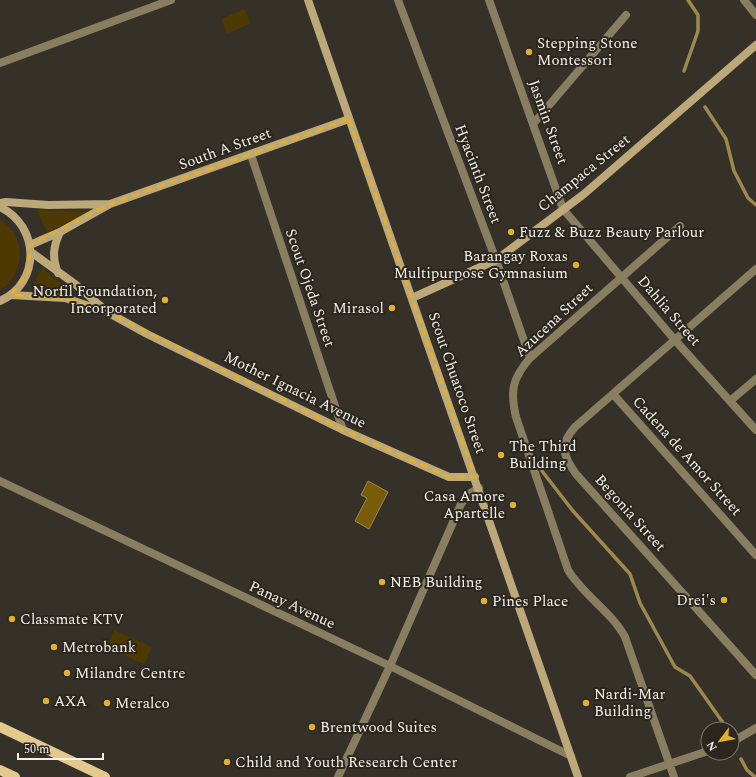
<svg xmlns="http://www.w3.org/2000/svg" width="756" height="777" viewBox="0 0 756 777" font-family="Spectral,serif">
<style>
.green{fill:#4e3900}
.water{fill:#795c09;stroke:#9e894d}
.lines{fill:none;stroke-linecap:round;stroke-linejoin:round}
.stream{stroke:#9e894d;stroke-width:3.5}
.street{stroke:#8a7e61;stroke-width:8}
.secondary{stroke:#bda87a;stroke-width:8}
.primary{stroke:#e4c98d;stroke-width:10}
.marked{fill:none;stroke:#dfb034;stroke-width:3;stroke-dasharray:8 5;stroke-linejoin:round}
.poi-dot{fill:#dfb034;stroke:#2b271e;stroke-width:1.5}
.labels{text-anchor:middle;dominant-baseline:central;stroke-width:4;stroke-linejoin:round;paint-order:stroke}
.poi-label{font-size:15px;fill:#f4f1eb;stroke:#2b271e;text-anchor:start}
.street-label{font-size:15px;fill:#f4f1eb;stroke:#2b271e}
</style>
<rect width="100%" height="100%" fill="#353128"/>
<!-- green -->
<path class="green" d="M244,9L251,23L227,34L221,19Z
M37,210L94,212L47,232Z
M0,220C27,235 26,274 0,290Z
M42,268L72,293L51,288L33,286Z
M114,630L152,647L144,664L107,647Z"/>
<!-- water -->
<path class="water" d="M368,481L388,492L369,529L355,521L367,498L361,495Z"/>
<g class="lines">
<!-- stream -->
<path class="stream" d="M684,71L698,31V15L688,0
M705,107L726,139L734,171L748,198L756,205
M542,471L573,511L630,574L640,603L675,667L690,676L726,727
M741,759L747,770L755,777"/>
<!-- street -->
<path class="street" d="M398,0L496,260L530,358
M489,0L563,209L674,339L756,430
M744,0L756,15
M0,63L171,0
M533,124L626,15
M251,155L343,430
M756,269L575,427C559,445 563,456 576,474L756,675
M613,394L756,555
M730,401L756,379
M0,481L390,666L571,756
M732,742L756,728
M338,777L390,666L461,504L469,494L479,488
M630,777L708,751
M674,777L625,637C611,611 583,595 568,570L516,417C510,391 512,379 530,358L680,226"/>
<!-- secondary -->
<path class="secondary" d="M308,0L578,777
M0,203L6,202L48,205L110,204
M0,207C40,226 41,283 0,301
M30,245L60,232L110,204L349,119
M31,252L75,284L104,309
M58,273C52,258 53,247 60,232
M11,295L65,298L107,312L147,334L343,430L449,477H475
M412,298L496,260L584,194L756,45"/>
<!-- primary -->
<path class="primary" d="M0,727L105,777
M0,770L15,777"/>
</g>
<!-- marked area -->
<path class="marked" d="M349,119L475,477H449L343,430L107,312L65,298L11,295L28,272L30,245L110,204Z"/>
<!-- markers -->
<g class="poi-dot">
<circle cx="529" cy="52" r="4"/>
<circle cx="511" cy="232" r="4"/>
<circle cx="576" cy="265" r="4"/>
<circle cx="165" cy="300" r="4"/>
<circle cx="392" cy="308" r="4"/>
<circle cx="501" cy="455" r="4"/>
<circle cx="513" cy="505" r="4"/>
<circle cx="382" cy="582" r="4"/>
<circle cx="724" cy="600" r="4"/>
<circle cx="484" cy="601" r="4"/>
<circle cx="12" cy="619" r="4"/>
<circle cx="54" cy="647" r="4"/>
<circle cx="67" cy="673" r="4"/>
<circle cx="46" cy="701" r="4"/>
<circle cx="107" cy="703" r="4"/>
<circle cx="586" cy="703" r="4"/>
<circle cx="312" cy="727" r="4"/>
<circle cx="227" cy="762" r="4"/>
</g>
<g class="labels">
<!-- poi labels -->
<g class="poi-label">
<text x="537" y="43">Stepping Stone<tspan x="537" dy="17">Montessori</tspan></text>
<text x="519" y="232">Fuzz &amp; Buzz Beauty Parlour</text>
<text x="568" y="256" text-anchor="end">Barangay Roxas<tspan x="568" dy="17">Multipurpose Gymnasium</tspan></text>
<text x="157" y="291" text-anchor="end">Norfil Foundation,<tspan x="157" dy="17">Incorporated</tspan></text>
<text x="384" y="308" text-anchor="end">Mirasol</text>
<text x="509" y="446">The Third<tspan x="509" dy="17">Building</tspan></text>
<text x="505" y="496" text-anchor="end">Casa Amore<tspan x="505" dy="17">Apartelle</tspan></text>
<text x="390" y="582">NEB Building</text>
<text x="716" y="600" text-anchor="end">Drei's</text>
<text x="492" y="601">Pines Place</text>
<text x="20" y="619">Classmate KTV</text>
<text x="62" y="647">Metrobank</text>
<text x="75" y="673">Milandre Centre</text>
<text x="594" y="694">Nardi-Mar<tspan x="594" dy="17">Building</tspan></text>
<text x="54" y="701">AXA</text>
<text x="115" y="703">Meralco</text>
<text x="320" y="727">Brentwood Suites</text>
<text x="235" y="762">Child and Youth Research Center</text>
</g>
<!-- street labels -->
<g class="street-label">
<text transform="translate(548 122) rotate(70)">Jasmin Street</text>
<text transform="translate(225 149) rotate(-20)">South A Street</text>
<text transform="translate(584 173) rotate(-39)">Champaca Street</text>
<text transform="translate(478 174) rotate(69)">Hyacinth Street</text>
<text transform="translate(310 288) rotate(71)">Scout Ojeda Street</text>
<text transform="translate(669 311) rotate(49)">Dahlia Street</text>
<text transform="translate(554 320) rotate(-43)">Azucena Street</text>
<text transform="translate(457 383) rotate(71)">Scout Chuatoco Street</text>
<text transform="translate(295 390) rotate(26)">Mother Ignacia Avenue</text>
<text transform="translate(687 456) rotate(48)">Cadena de Amor Street</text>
<text transform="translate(630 513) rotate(48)">Begonia Street</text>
<text transform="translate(292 605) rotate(25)">Panay Avenue</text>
</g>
</g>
<!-- north arrow -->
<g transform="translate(720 741) rotate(238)"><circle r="19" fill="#2b271e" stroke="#7b7870"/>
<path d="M0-3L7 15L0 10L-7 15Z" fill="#dfb034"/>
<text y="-6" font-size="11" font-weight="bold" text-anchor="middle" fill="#f4f1eb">N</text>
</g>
<!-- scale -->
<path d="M18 753v6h85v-6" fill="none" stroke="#f4f1eb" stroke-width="2"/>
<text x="24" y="753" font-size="12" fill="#f4f1eb" stroke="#2b271e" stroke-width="3" paint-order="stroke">50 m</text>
</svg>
